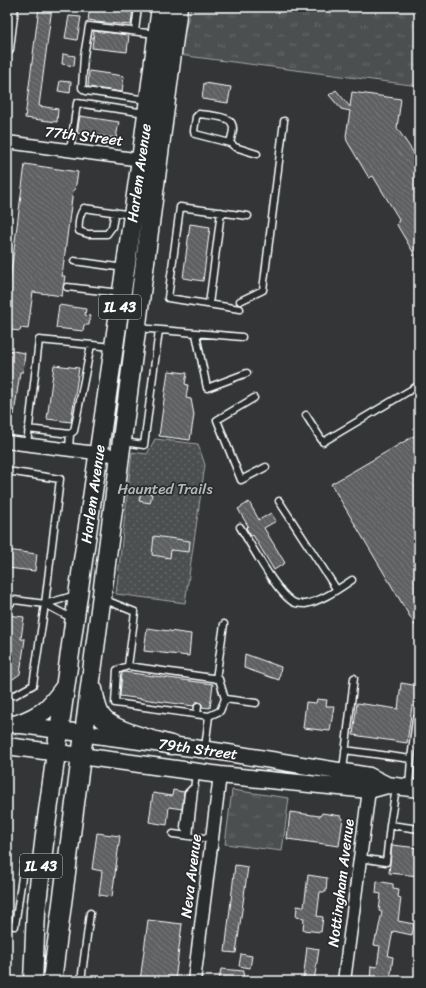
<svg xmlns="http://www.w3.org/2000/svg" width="426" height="988" viewBox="0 0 426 988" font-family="Sriracha,sans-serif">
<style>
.grass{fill:url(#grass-tufts);stroke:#a6a7a8}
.park{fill:url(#park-dots);stroke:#a6a7a8}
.building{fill:url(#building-back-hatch);stroke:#fff}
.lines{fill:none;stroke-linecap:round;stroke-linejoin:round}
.service-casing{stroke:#fff;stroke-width:9}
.minor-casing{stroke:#fff;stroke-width:15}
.secondary-casing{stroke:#fff;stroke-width:19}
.primary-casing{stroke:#fff;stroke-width:21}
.service{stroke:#2a2d2e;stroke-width:6}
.minor{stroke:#2a2d2e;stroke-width:12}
.secondary{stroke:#2a2d2e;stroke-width:16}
.primary{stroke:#2a2d2e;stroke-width:18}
.labels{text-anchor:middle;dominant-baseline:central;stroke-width:3.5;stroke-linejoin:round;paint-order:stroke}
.shield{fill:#2a2d2e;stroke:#bfc0c0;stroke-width:1}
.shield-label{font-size:14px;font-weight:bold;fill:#fff}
.street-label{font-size:15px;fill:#fff;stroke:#2a2d2e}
.park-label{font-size:15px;fill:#b7b9b9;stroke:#2a2d2e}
</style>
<defs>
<pattern id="grass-tufts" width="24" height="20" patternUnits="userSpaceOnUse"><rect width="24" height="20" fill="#4c4f50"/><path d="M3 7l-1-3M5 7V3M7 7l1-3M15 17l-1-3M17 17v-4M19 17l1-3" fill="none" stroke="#67696a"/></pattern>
<pattern id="park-dots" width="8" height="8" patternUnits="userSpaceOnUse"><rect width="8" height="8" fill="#4c4f50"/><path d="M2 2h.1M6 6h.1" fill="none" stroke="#67696a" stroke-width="1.8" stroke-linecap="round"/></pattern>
<pattern id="building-back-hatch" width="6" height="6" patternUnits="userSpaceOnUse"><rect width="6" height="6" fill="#5f6162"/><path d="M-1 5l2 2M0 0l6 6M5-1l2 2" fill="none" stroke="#77797a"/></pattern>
</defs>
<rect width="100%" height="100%" fill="#333536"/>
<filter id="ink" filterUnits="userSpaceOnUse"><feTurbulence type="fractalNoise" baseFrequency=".025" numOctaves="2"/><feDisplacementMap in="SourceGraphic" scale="8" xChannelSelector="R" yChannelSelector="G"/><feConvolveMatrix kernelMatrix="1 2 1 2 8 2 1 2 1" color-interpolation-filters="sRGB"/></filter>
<g filter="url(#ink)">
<!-- grass -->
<path class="grass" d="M191,7H419V86L179,55Z
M232,790L289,798L282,851L225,844Z"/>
<!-- park -->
<path class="park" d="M155,439L198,444L205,465L185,603L116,594L132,452L147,454Z"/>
<!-- building -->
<path class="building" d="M39,7H52L39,106L58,109L57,122L25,118Z
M90,7H133L131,25L95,22V21L88,20Z
M69,16L81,17L77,40L65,38Z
M94,31L129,35L127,52L92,48Z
M63,54L75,56L74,66L62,64Z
M89,71L124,76L122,92L88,87Z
M60,81L71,82L70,93L58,91Z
M204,83L231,87L228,103L202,99Z
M336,90L350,107L352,92L401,99L397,128L413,152L419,148V262L397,225L399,219L373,176L369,178L347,141L346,136L350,111L341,109L329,95Z
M80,116L119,122L116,138L77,133Z
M25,164L78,172L75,190H73L62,276H65L62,296L33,292L28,329L21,328L20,331L11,330L12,327L7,326V312L10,289L9,288Z
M190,224L210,227L203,281L183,278Z
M59,305L86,309L85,315L90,316L89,325H84L83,331L56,328Z
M7,350L25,353L23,372H20L14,415L7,414Z
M54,365L79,368L71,422L47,419Z
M168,371L187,373L185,384L188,385L186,398L191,399L194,415L190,440L159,436Z
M419,433V632L331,484Z
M141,492L152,494L150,503L139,501Z
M249,502L259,520L271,513L276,521L264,528L285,563L274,570L253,535L251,536L246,528L248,526L238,509Z
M154,536L190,541L189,552L171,550L170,558L152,555Z
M7,550L37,554L35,571L7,568Z
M7,615L24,617L21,639H25L20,674L13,679L7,678Z
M147,628L191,634L189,656L144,651Z
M245,654L281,667L279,680L244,668Z
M124,672L213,684L210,708L202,707V704L199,702H196L194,706L120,696L122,673Z
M401,683L419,686V707L412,706L407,743L353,735L357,703L398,709Z
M317,699L327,700L326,706H334L330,731L303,728L306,702L316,703Z
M173,790L184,792L182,809L169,807L167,825L149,822L153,793L172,796Z
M290,812L320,816L322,813L341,816V818H343L339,846L287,839Z
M97,833L120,836L112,897L99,895L102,871L92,869Z
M392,845L419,848V876L389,873Z
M235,865L248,867L236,953L225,952Z
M308,875L327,878L326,892H320L317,916L323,917L321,932L303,930L304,918L296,917L297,906L304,907Z
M377,881L393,884V888L399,889L398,897L401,898L398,921L414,924L412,935L393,931L388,956L393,957L390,981H370L371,966L377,967L380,946L374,945L376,936H377L382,912L379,911L381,894L376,893Z
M148,920L182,924L175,981H140Z
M307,947L319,949L314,981H303Z
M241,954L252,956L250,968L239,966Z
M221,969L244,971L242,981L219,980Z"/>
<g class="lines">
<!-- service casing -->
<g class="service-casing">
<path id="service" d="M135,31L138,7
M147,100L86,91L82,88L84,56L89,26L156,34
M230,143L195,134L194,131L196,117L199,114C207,115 230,116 232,124C235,129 231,137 230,143L235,147L257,154
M70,151L77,103L146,113
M115,212L112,227L107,234H88L79,231C78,223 79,215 84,208L132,215
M74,261L124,268
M67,287L120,293
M240,301L263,290L284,121
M209,304L221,212
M240,309L168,298L180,207L248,216
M138,328L242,337
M196,334L207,388L247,373
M254,398L217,420L241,480L266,467
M306,415L323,442L419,385
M28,429L70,434
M124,442L144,445L159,330
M27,444L39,340L113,347
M69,449L70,434L74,431L91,345
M7,471L60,479L45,604
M279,501L337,590
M240,527C252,546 276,592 293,602C296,604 302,604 305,604C322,601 338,589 352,580
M7,599L45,604L33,685L15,695L7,694
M103,599L135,612L128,666L219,679L225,699L256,703
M7,608L13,600
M73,619L45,604L76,595
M128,666L117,670L115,703L209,716L205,748
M216,679L224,624
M197,714L198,706
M209,716L220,711L225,699
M345,750L411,759L416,719
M343,770L354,678
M196,772L189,836L212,839
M409,787L411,759
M396,788L390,825L419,829
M173,834L189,836
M189,836L184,827L188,793L195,786
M360,858L386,862L390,825
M7,925L15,926L24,863
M81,981L90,913"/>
</g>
<!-- minor casing -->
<g class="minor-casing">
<path id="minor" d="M7,49L12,7
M7,142L149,161
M7,442L120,456
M194,981L220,775
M344,981L369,790"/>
</g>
<!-- secondary casing -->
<g class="secondary-casing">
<path id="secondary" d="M7,723L222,752L369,776L387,785L419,789
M7,746L220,775L369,790L387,785"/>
</g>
<!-- primary casing -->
<g class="primary-casing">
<path id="primary" d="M93,689C95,698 96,708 101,716C111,731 153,740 171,745
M18,724C42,715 49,709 64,688
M33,981L36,911L47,818L78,595L141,160L161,7
M52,981L178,7"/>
</g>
<!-- service -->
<use href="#service" class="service"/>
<!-- minor -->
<use href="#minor" class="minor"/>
<!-- secondary -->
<use href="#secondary" class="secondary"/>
<!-- primary -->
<use href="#primary" class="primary"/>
</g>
</g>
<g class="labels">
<!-- shield labels -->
<g class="shield">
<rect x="99" y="295" width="42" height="24" rx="3"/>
<rect x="20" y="854" width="42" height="24" rx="3"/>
</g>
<g class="shield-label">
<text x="120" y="307">IL 43</text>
<text x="41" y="866">IL 43</text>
</g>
<!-- street labels -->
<g class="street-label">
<text transform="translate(84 136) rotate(7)">77th Street</text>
<text transform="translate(139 173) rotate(-82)">Harlem Avenue</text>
<text transform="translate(93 494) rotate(-82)">Harlem Avenue</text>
<text transform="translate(198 749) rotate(8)">79th Street</text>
<text transform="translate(191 876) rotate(-83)">Neva Avenue</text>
<text transform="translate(341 883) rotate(-83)">Nottingham Avenue</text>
</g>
<!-- park labels -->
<g class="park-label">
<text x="165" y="489">Haunted Trails</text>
</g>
</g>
<!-- margin -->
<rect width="426" height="988" fill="none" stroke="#2a2d2e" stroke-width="24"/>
<rect x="12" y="12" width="402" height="964" fill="none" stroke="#fff" stroke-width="1.5" filter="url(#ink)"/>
</svg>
